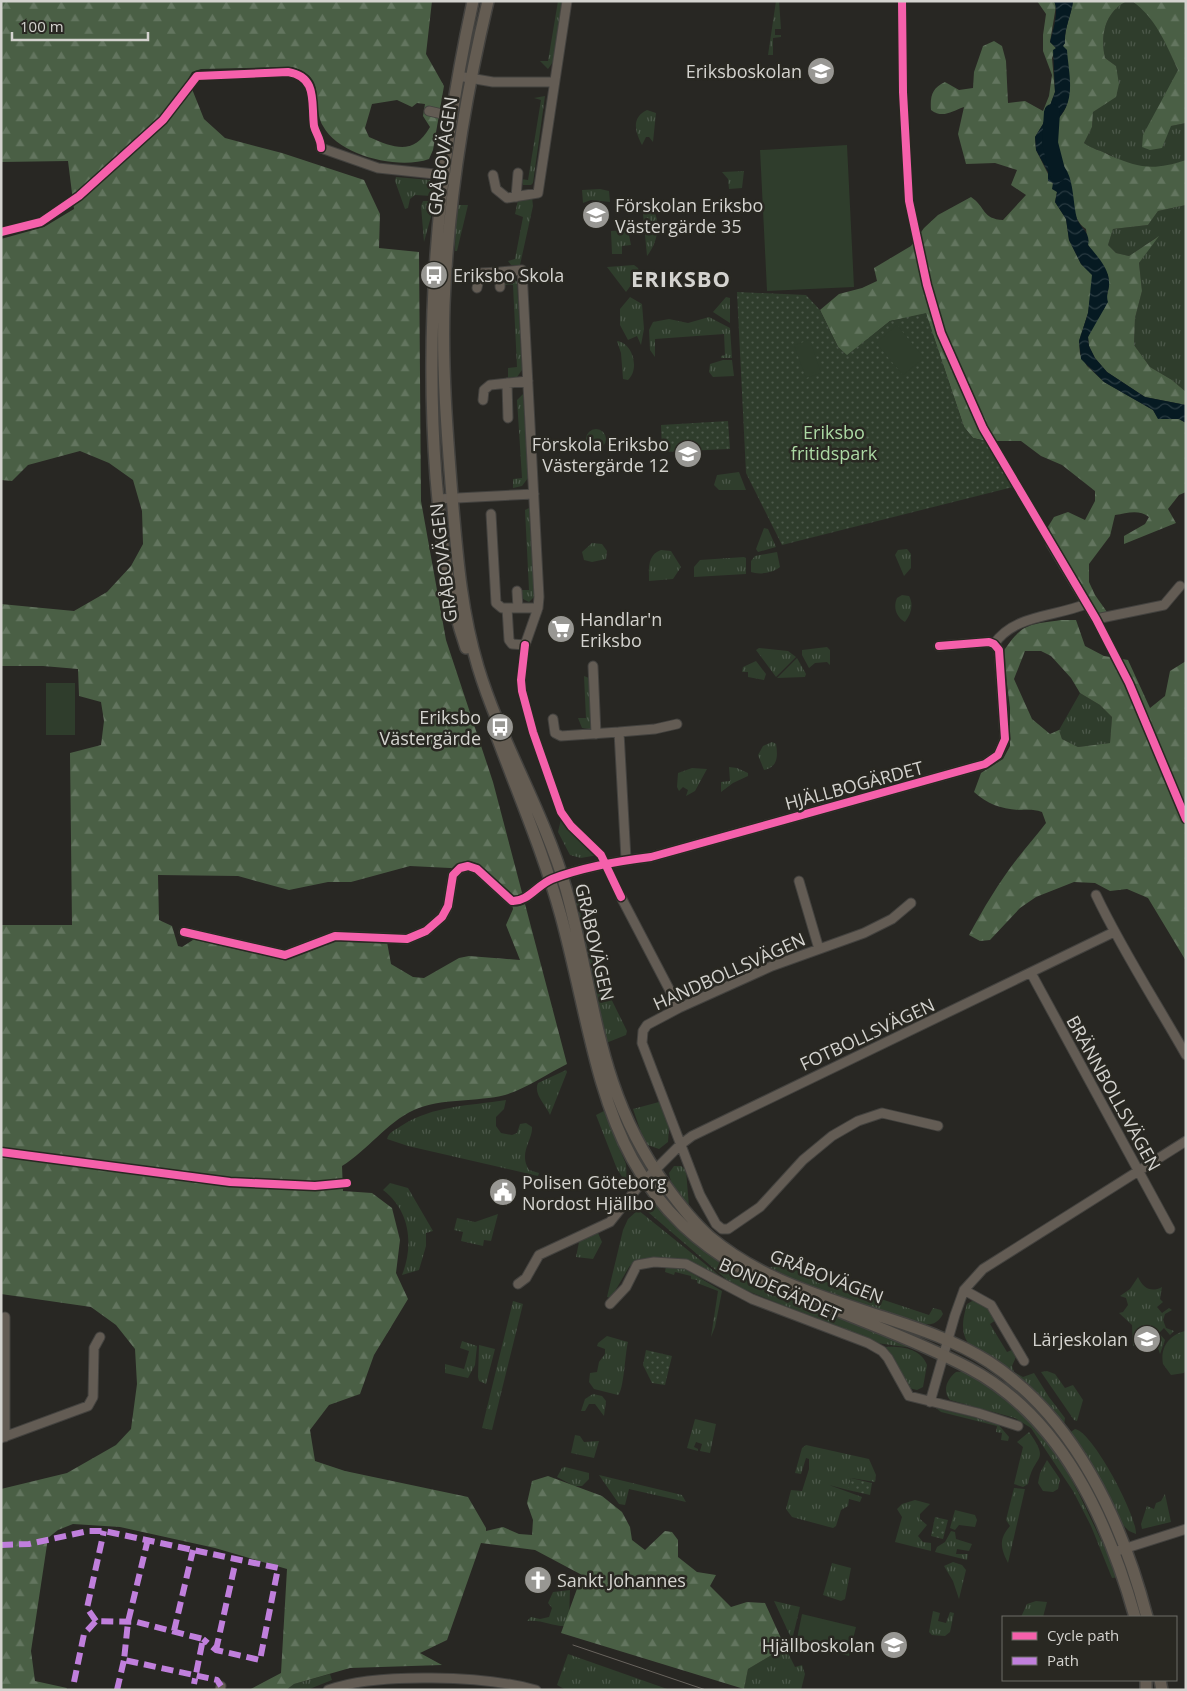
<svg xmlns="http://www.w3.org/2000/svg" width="1187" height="1691" viewBox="0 0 1187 1691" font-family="'Open Sans',sans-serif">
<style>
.grass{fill:url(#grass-tufts)}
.forest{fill:url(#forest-firs);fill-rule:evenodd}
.park{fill:url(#park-dots)}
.pitch{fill:#2f3d2c}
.water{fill:url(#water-waves)}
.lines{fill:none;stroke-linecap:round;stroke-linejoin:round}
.river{stroke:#061a22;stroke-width:16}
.minor-casing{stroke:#43423f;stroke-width:11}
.major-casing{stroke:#43423f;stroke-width:14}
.minor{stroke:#635c54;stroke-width:9}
.major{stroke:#645c52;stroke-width:11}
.tram{stroke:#69645e;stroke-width:1}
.quiet{stroke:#c07fdc;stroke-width:6;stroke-dasharray:12 6;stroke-linecap:butt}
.cycleway-casing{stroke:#292822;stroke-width:11}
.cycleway{stroke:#f560ab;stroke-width:8}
.labels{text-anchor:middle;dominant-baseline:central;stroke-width:5;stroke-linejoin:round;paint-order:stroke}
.poi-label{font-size:18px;fill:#d4d3cf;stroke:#292822;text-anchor:end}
.street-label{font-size:18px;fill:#d4d3cf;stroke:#292822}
.park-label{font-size:18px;fill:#acd9a4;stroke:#292822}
.district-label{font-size:22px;font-weight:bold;letter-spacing:1px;fill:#d4d3cf;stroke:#292822}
</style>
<defs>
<pattern id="grass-tufts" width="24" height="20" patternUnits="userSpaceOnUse" patternTransform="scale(1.25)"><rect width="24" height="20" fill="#2f3d2c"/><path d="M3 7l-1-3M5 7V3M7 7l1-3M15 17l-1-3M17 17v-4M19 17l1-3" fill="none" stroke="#4c584a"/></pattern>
<pattern id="forest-firs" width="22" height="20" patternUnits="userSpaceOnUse" patternTransform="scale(1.25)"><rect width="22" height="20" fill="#4a5f45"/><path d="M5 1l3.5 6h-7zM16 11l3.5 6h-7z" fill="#63755f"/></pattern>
<pattern id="park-dots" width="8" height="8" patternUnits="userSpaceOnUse" patternTransform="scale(1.25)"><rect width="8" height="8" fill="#2f3d2c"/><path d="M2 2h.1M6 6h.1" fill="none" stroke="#4c584a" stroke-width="1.8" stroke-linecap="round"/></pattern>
<pattern id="water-waves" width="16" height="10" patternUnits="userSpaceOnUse" patternTransform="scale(1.25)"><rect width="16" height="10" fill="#061a22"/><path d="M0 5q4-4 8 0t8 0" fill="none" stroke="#293a41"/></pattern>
</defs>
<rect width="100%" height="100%" fill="#282723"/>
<!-- grass -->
<path class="grass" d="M558,1H563L553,62L548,69L540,61H548Z
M776,1H779L781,29H775V35H781V37L773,38V55H768Z
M1127,1C1151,1 1169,51 1178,70L1172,83L1171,126L1186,123V160C1170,166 1149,171 1132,166C1124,164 1116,158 1108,154C1099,150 1092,149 1084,143L1092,127L1093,112L1100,107L1116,66L1105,58C1100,35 1105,12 1127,1Z
M545,96L533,183L531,185H523L521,179L528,180L541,100L534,98Z
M647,110L656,113L653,142L649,137H646L642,145C635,131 631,118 647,110Z
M744,171L742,188L729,189L728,179L722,172Z
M396,177L430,180L435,184L432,213L424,242L421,206L423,201H432V196L415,195L410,199L408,208L405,209L395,181Z
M600,189L609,191L610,202L591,200L583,203L582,190Z
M532,197L533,206L520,265H511L508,261L515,259L523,217L515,214L518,200Z
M645,202C664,214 659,241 647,256L642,203Z
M456,205H468L457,251H455Z
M1186,205V392L1172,380L1150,367L1134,345L1135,318L1142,291L1139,263L1157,237L1129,256L1116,253L1108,245L1113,229L1148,225L1158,211Z
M628,230L631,245L622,246V254H612L611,231Z
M634,265L638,268L640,273L626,292L607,267Z
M512,275L517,282L522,370L517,377L508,378V368L517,367L513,285H503L505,278Z
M630,297L642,304L644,329L641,345L637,336L628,340L620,325V309Z
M726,297L730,298V323L713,312Z
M709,317L730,328L732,358H721V356L725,355L724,334L655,339V357L650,350L649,330L653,322L669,319L688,323Z
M617,341C633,343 640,369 628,380L623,379L621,353Z
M723,360H732L734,376L713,377L709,372L710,364Z
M523,394L528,478L522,486L513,488V479L522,478L517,400Z
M586 439a10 10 0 1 1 20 0a10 10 0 1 1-20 0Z
M739,472L746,490H719L714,485L717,475Z
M529,508L535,596L529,602L523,599L521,590H529L525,510Z
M764,528L768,529L776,547L758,552L756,549Z
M592,543L602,544L607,551L606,559L592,562L584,560L582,552Z
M907,549L911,554V568L904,576L895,555L898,550Z
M661,550L671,551L681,567L673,579L649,581C649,569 647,555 661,550Z
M777,552L780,567C773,573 759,575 751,572V561L755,556Z
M744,557L746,558V574L694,577V567L700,560Z
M902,595L909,596C914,605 911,614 905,622C896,617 893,607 897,598Z
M827,647L830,650V665L827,662L815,663L809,668L802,655V650Z
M759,648L788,651L796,657L776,677L756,650Z
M797,658L806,674L805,677L777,678Z
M756,661L766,674L764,680L748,677V672H742L743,667Z
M584,676L589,678L592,727L590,729L582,728L578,718H586Z
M1080,693L1100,705L1112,717L1110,743L1078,747L1062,739L1059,730Z
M772,742L776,744C778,756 778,767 764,770L758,755L763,746Z
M729,767L737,768L748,773V776L733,783L721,792V782L730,781Z
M692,768L707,769L695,791L686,796L688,790L683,787L679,791L677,787L678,773Z
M562,815C572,833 591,841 598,855L581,858L570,855L558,832Z
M577,892L585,940L592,960L627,1031L626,1035L606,1043L575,904Z
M566,1070L567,1072L550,1115C546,1105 533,1094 538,1083Z
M506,1100L504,1109L496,1117V1126L501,1133L512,1135L517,1133L520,1124L526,1123L532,1127C533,1140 518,1153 529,1170L539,1173L538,1176L408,1146L387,1139C389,1132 395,1130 401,1126C434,1105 469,1106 506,1100Z
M659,1102L669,1127L668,1142L659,1149L645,1144L633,1109Z
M604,1111L626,1164L627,1184L617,1169L596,1115Z
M674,1166H681L686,1170L689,1207L671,1182L669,1173Z
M390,1183L408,1188L433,1231L426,1233V1246L419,1270L402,1275C414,1245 410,1210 383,1190Z
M646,1204L658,1206L711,1255L740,1274L913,1348L877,1343L733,1285L641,1206Z
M638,1210L725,1280L682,1259H642L635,1261L629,1267L611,1298L607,1297L623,1230L628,1219Z
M498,1214L491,1241L484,1240L483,1246L461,1241L463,1232L454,1230L457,1218L475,1222Z
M598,1233L602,1242L593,1259L576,1257L579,1242Z
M805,1265L818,1266L815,1277L832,1284L835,1277C840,1287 857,1296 869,1295L929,1315L933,1308L941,1310L943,1314C935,1328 926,1325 913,1321L808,1286L769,1267C782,1265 791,1269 805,1265Z
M666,1266L683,1268L722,1291L715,1327L711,1337L718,1291L697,1283V1280L691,1279V1276L675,1272L674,1275L665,1272Z
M1138,1277C1143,1288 1151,1293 1162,1287L1160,1299L1163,1302L1157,1307L1162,1313L1169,1308L1172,1310L1165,1314L1163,1320L1166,1328L1174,1331L1170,1335L1164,1328L1159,1333L1165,1340L1160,1354L1157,1345L1148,1339L1138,1342L1133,1346L1132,1325L1119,1313L1123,1312L1128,1305L1126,1298L1120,1296L1130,1289Z
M974,1300L986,1307L996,1320L990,1324L1007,1352L1014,1349L1016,1357L1012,1366L1014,1372L1023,1377L1034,1373L1049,1397L1065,1418L1064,1426L968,1343C960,1331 963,1318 967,1304Z
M513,1301L523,1304L492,1430L482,1428Z
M1186,1331V1369L1184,1373L1171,1375L1163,1364C1160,1348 1169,1334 1186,1331Z
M607,1336L628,1342C625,1353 624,1390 618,1395L594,1389L589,1382L590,1373L597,1372L599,1362L605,1354V1349L597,1346L598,1343Z
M462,1341L477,1346L475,1365L468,1378L445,1373V1364L464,1369L469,1351L460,1348Z
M479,1345L495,1349L486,1384L479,1381L478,1377Z
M885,1347C900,1346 921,1348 927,1365L923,1387L917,1390L909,1388L893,1356Z
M1047,1371L1055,1374L1065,1388L1073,1385L1083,1400L1077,1421L1074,1420L1041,1372Z
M956,1372C967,1370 978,1379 987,1385C1065,1433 1079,1504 1120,1577L1112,1578L1091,1526L1073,1491L1031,1428L1015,1418L950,1400C942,1391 947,1379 956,1372Z
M593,1394L602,1396L606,1401L604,1416L595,1404H589L585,1411H581L585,1399Z
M936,1408L997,1423L1009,1437L1008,1441L1001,1440L1002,1433L996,1432L997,1426L941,1412Z
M695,1419L716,1424L710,1453L700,1451L702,1444L696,1442L694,1447L698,1449V1451L687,1448Z
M1075,1429C1093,1432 1137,1516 1136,1534L1129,1531L1120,1522L1068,1434Z
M1029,1432C1051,1463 1034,1453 1028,1484L1023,1487L1014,1484L1023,1447L1017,1442Z
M575,1435L580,1436L584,1442L599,1441L594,1458L571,1453Z
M806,1445L869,1459L876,1475L875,1482L851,1478L848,1490L829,1485L862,1497L860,1502L849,1499L848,1506L841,1510L836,1526L833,1528L792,1517L786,1509L791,1490L802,1491L809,1469V1459L806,1458L801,1474L795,1473L802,1448Z
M1047,1460L1060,1479L1058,1489L1053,1492L1043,1491L1038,1483L1040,1473Z
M565,1467L589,1473V1479L582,1486H574L557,1477L562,1468Z
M599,1475L682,1495L686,1502L629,1489L625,1505L619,1504Z
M1014,1488L1025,1489L1008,1563C1000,1547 999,1539 1010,1526L1006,1520Z
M1165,1494L1171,1522L1142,1529L1141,1524L1147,1506L1154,1509L1156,1503L1161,1501Z
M915,1500L930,1504L920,1514V1519L927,1525L918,1536L923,1542L931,1543V1551L895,1542L902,1517L897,1509L902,1504Z
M955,1510L975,1515L977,1520L975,1527L959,1525L955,1530L950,1528Z
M951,1531L955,1532L956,1539L972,1544L969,1551L957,1549L956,1554H968L967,1560L935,1552L937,1547L945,1542Z
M953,1562L962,1565L966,1570L959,1599L953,1581L944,1566Z
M832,1563L851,1568L845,1599L841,1601L823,1595Z
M570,1590L569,1621L567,1626C554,1627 541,1619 527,1621L531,1617L540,1619L549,1617L552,1608L548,1603L553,1592Z
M774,1601L800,1607L792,1640Z
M1036,1601L1047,1602L1043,1617H1021L1027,1604Z
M933,1611L940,1613L938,1621L946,1623L950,1612L954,1613L950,1632L945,1636L932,1635L929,1632Z
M785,1647L795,1667L802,1665L805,1674L801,1690L744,1689L748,1669Z
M568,1654L670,1690H566L557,1685Z
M330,1674L332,1680L307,1690H286L294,1684Z"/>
<!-- forest -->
<path class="forest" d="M1,1H432L426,54L444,86L433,150L429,159C399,170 339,156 323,126C310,101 329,78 292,67L201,69L192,72L188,79L204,119L225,138L282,153L364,180L380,214L379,248L419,252L421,501L446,640L493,782L567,1064C549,1073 525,1089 505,1095C478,1102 440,1098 414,1110C386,1123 368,1150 342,1166L343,1191L372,1193L392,1208L400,1240L396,1273L408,1299L374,1355L360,1394L329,1405L310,1430L315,1461L345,1471L468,1497L486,1528V1531L503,1527L519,1534L532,1535L533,1520L527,1503L532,1481L548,1476L602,1496L622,1512L630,1527L632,1540L645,1550L665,1531L672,1532L678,1540V1557L697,1572L716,1575L710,1586L731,1607L747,1602L765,1603L785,1647L748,1669L744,1689L561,1633L582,1575L535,1550L481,1543L447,1640L420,1653L442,1665L350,1668L294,1684L286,1690H249L281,1673L287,1569L215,1548L120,1527L73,1524L58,1530L48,1538L31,1651L35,1681L67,1688L66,1690H1V1489L67,1473L116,1445L131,1429L137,1384L135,1349L116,1325L91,1307L1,1294V925H72L70,753L101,745L104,721L101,702L79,696L78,669L43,666H1V604L74,611L107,592L131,566L143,544L142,511L133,480L109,463L80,451L28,465L12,481L1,480V239L44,227L74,209L68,161L1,162ZM397,100L412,107L417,103L425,104L423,116L430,127C414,155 396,149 369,137L365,128L372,104ZM410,866L470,869L510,894L513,909L506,925L520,960L469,956L459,958L424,978L413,977L391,964L387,942L333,939L292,958H282L196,938L182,947L178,946L172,926L159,920L158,875L238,876L289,890L328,882H351Z
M1037,1H1054L1056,6L1050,42L1056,48L1052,58L1055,92L1043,124L1035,137L1036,150L1057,192L1055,202L1066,219L1069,240L1081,264L1092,274L1093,280L1088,313L1079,341L1080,354L1087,366L1104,382L1153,410L1158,418L1179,419L1186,423V492L1179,495L1168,509L1176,523L1124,544V536L1145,524L1149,517C1139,509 1127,513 1115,515L1110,536L1089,564V582L1095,595L1107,612L1099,614L1080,588L1046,530L1054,517L1068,512L1085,520L1095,501V491L1062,465L1041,456L1021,441H986L973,438L964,427L926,314L890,321L847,356L838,347L820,310L839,294L862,288L877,281L874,268L911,246L924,228L938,215L971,197C986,207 982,219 1003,220L1026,195L1011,185L1017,170L995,163L966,164L958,134L964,107C952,111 943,119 931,110C930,96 932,88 945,82L959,90L973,88L974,72L983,46L994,41L1002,46L1006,61L1008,103L1025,101L1043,111L1049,96L1052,75L1043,51V35L1046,14Z
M1073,1H1127C1105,12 1100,35 1105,58L1116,66L1119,84L1116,97L1093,112L1092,127L1084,143C1092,149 1100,150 1109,155C1139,168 1153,171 1186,160V205L1158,211L1148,225L1113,229L1108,245L1116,253L1129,256L1159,236L1139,263L1142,291L1135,318L1134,345L1150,367L1172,380L1186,392V405L1145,397L1107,372L1095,358L1089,346L1088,337L1096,318L1104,309L1109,286L1108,275L1088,245L1086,229C1069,218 1075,194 1069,177C1064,163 1043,151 1048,135C1051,125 1062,117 1066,107C1073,87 1068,65 1062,47L1065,43C1064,29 1071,16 1073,1Z
M1132,1H1186V123L1171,126L1162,148L1150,150L1142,147L1143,135L1178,70C1166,44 1156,18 1132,1Z
M1061,620H1076L1085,646L1104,656L1128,660L1150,708L1165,696L1170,671L1186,661V961L1148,898L1127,889L1110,891L1095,883L1074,882L1036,897L1020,908L990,940L980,941L969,935C983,909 999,882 1017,859C1026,847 1036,836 1046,823L1042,812C1033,809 1028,810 1019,810C1001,809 987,804 974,792L981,773L1003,759L1010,746V708L1003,652C1022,623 1028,625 1061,620ZM1025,651H1041L1051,656L1071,678L1080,693L1100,705L1112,717L1110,743L1078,747L1062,739L1059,730L1050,734L1032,719L1014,679Z"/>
<!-- park -->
<path class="park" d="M737,292L806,295L820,310L838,347L847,355L890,321L926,313L964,427L973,438L986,441L1013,487L782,545L746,473Z
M728,421L730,449L662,452L661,425Z
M646,1350L672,1356L665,1385L652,1383L643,1365Z
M851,1478L872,1483L870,1495L848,1490Z
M935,1517L948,1520L943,1539L931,1536Z"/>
<!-- pitch -->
<path class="pitch" d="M847,145L854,287L767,291L760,150Z
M897,325L924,358L903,375L876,343Z
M810,340L821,373L806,378L794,345Z
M46,683H75V735H46Z
M802,1614L856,1627L849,1656L796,1643Z"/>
<!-- water -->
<path class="water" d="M1054,1L1073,2C1071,16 1064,29 1065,43L1063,46L1067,50C1068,67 1074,90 1066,107C1059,121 1045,130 1049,148C1050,156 1063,163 1067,171C1074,185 1073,204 1077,219C1081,229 1091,233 1088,245C1097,256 1111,270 1109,286C1108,293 1106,295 1108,302L1088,337L1089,346L1095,358L1107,372L1145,397L1186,405V423L1179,419H1158L1153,410L1104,382L1081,359L1079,341L1088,313L1092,275L1081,264L1069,240L1066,219L1055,202L1057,192L1052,189L1053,183L1048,181V172L1036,150L1035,137L1043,124L1055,92L1053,50L1056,48L1050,42C1053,30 1059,12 1054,1Z"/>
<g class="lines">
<!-- river -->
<path class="river" d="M1052,112L1050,143L1058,174"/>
<!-- minor casing -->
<g class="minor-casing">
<path id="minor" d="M458,76L493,82H554
M429,111L451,116
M321,148L378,168L444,175L448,180
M493,175L496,189L507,198L538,193L567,1
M516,197L518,173
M500,287V272L522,270L539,597L538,608L525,645L512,644L509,640L507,608
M477,288L480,273L500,272
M507,383L508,418
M483,400L484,390L490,385L528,381
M438,499L534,494
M491,514L496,603L502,608H538
M1051,544L1096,619L1164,605L1180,586
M517,591L518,608
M994,644C1015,614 1055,617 1086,604
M593,666L596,734
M553,719L555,733L561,736L619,732L626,859
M619,732L655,729L677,724
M799,881L819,949
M1096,895C1122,950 1156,1002 1186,1055
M621,897L679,1008
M911,903L892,919L864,933L772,966L679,1008L647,1025L643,1031L642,1043L700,1195L716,1224L722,1229H728L760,1207L803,1160L832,1136L858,1121L882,1113L938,1126
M184,932L285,955L335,936L407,939L426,931L442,917L448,906L453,875L460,868L468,866L477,869L512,901C528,902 537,885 552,879C583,867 618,861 651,857L985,764L998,755L1005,739L999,650L994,644L989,642L939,646
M1031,973L1170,1229
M518,1284L526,1278L539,1255L610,1222L638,1187L680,1145L692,1136L1114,932
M964,1290L991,1305L1024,1361
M610,1304L626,1287L637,1265L654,1262L686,1264L752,1299L868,1343L882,1351L888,1358L909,1396L978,1413L1018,1426
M930,1402L955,1315L964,1290L983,1269L1186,1141
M5,1437V1317
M1,1438L88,1406L93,1397L94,1348L100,1337
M1114,1552L1186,1529
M220,1690L221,1686
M328,1690C377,1672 486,1676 536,1690"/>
</g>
<!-- major casing -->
<g class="major-casing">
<path id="major" d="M488,1C464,101 448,202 444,305C442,368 447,433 452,496C457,554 461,611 478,667C501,743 544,812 566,889C596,999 596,1090 666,1186C679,1204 693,1222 710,1237C760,1279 822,1297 883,1317C920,1329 956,1341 989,1362C1075,1418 1122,1521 1147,1617
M466,648C447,593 441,536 436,478C424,318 439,158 473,1
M496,734C518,794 544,854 561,916C603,1071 600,1201 766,1281
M822,1304C871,1325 922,1343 969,1368C1062,1417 1108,1521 1135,1617
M1146,1680V1690
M1160,1680L1162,1690"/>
</g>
<!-- minor -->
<use href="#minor" class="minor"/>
<!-- major -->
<use href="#major" class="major"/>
<!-- tram -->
<path class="tram" d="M573,1645L706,1690"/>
<!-- quiet -->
<path class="quiet" d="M148,1539L128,1622L124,1660L217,1680L221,1686
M1,1545L29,1544L88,1531H104L278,1568L260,1660L216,1650L203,1639
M96,1621L87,1608L104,1531
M174,1631L193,1550
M216,1650L236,1560
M74,1682L84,1634L96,1621L137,1622L203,1639L194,1684
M117,1690L124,1660"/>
<!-- cycleway casing -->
<g class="cycleway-casing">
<path id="cycleway" d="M902,1L903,92L909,201L927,285L941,333L983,428L1096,619L1129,683L1186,819
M1,232L41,222L79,196L163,120L197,76L288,72C318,77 311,102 314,126C316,134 321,139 321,148
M525,645L521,680L522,691L533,732L561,812L571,826L601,855L621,897
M184,932L285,955L335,936L407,939L426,931L442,917L448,906L453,875L460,868L468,866L477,869L512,901C528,902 537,885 552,879C583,867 618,861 651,857L985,764L998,755L1005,739L999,650L994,644L989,642L939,646
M1,1152L230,1182L315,1186L347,1183"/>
</g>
<!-- cycleway -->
<use href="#cycleway" class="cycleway"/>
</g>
<!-- icons -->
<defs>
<g id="school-disc" transform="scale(1.4375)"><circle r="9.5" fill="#989793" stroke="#292822"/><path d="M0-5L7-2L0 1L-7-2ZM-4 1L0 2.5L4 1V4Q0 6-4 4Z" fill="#fff"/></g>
<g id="bus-disc" transform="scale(1.4375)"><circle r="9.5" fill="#989793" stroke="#292822"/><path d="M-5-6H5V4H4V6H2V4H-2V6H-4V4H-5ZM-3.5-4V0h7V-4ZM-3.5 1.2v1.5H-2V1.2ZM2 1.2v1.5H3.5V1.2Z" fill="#fff"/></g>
<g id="supermarket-disc" transform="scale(1.4375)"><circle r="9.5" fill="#989793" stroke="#292822"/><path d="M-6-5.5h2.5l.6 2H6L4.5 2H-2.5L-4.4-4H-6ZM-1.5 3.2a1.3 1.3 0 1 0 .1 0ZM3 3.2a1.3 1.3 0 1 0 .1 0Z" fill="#fff"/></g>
<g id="civic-disc" transform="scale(1.4375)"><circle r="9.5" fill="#989793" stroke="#292822"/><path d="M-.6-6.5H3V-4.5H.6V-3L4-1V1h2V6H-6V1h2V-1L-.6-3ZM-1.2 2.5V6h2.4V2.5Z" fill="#fff"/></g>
<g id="church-disc" transform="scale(1.4375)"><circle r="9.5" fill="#989793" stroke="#292822"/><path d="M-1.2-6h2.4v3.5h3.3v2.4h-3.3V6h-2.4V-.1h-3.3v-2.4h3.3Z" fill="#fff"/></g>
</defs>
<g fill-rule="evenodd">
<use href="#school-disc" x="821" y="71"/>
<use href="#school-disc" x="596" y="215"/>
<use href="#bus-disc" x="434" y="275"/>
<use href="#school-disc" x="688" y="454"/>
<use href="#supermarket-disc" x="561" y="629"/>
<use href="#bus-disc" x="500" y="727"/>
<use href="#civic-disc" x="503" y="1192"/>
<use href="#school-disc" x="1147" y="1339"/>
<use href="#church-disc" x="538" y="1580"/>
<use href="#school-disc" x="894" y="1645"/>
</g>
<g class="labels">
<!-- poi labels -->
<g class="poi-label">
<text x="802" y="71">Eriksboskolan</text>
<text x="615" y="205" text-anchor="start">Förskolan Eriksbo<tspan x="615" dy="21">Västergärde 35</tspan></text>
<text x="453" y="275" text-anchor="start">Eriksbo Skola</text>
<text x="669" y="444">Förskola Eriksbo<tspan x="669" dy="21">Västergärde 12</tspan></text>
<text x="580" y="619" text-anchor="start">Handlar'n<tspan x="580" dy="21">Eriksbo</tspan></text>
<text x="481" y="717">Eriksbo<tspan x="481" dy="21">Västergärde</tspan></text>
<text x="522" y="1182" text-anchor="start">Polisen Göteborg<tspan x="522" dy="21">Nordost Hjällbo</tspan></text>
<text x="1128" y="1339">Lärjeskolan</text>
<text x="557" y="1580" text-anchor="start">Sankt Johannes</text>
<text x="875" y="1645">Hjällboskolan</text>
</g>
<!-- street labels -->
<g class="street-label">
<text transform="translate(442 156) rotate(-82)">GRÅBOVÄGEN</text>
<text transform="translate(443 563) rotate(-97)">GRÅBOVÄGEN</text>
<text transform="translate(854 785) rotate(-15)">HJÄLLBOGÄRDET</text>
<text transform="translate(595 942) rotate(77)">GRÅBOVÄGEN</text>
<text transform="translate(729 971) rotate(-24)">HANDBOLLSVÄGEN</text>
<text transform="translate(867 1034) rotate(-25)">FOTBOLLSVÄGEN</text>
<text transform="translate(1114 1093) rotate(61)">BRÄNNBOLLSVÄGEN</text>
<text transform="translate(827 1276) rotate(21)">GRÅBOVÄGEN</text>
<text transform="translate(780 1289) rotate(24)">BONDEGÄRDET</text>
</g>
<!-- park labels -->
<g class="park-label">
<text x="834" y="432">Eriksbo<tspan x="834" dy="21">fritidspark</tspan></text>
</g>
<!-- district labels -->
<g class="district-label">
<text x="681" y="278">ERIKSBO</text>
</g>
</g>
<!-- border -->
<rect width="1187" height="1691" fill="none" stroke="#d4d3cf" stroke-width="5"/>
<!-- legend -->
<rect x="1002" y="1616" width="175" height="65" fill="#292822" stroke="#6d6c67"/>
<rect x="1012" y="1632" width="25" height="8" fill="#f560ab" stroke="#6d6c67"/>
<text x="1047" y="1641" font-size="15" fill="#d4d3cf">Cycle path</text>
<rect x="1012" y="1657" width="25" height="8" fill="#c07fdc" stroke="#6d6c67"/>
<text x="1047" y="1666" font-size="15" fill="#d4d3cf">Path</text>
<!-- scale -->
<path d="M12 32v8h136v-8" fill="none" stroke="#d4d3cf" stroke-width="2.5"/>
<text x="20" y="32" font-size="15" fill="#d4d3cf" stroke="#292822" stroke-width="4" paint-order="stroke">100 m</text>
</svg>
